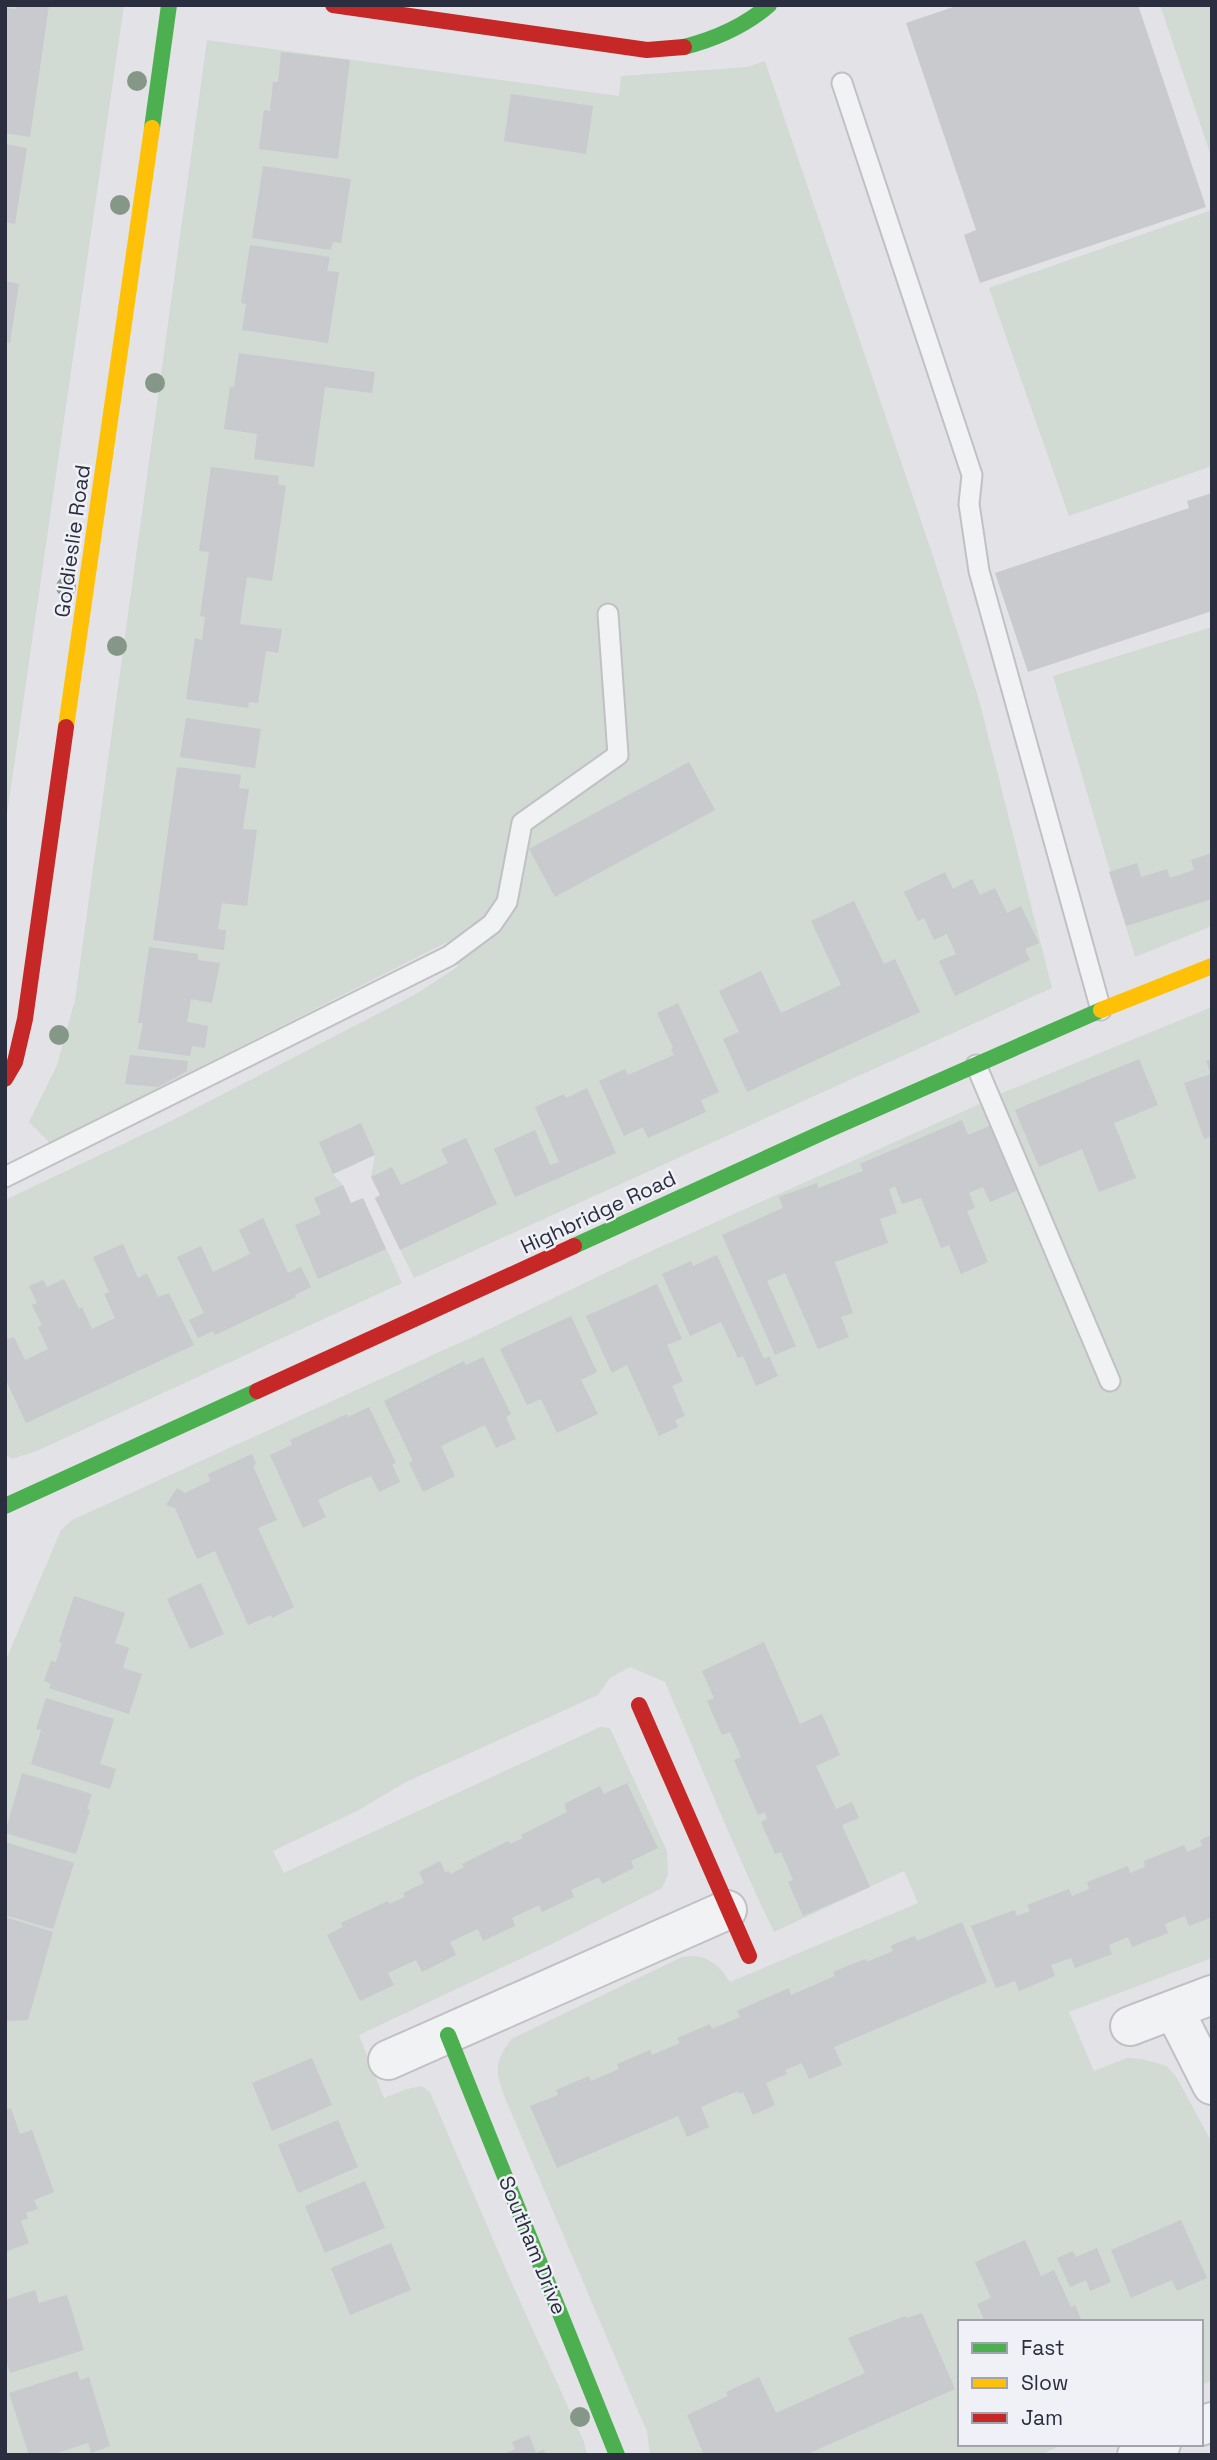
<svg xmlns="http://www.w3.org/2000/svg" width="1217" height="2460" viewBox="0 0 1217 2460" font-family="'Space Grotesk',sans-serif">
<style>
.green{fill:#d1dad3}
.building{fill:#c8cace}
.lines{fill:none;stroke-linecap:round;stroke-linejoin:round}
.lane-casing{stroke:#c1c1c5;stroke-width:23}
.street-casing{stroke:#c1c1c5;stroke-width:42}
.lane{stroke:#f1f2f4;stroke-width:19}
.street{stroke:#f1f2f4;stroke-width:38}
.fast{stroke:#4caf50;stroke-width:16}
.slow{stroke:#ffc107;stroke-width:16}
.jam{stroke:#c62828;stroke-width:16}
.tree{fill:#859887}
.labels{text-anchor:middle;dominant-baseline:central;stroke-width:5;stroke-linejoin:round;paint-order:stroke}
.street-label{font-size:21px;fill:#2a2e3f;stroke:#f0f1f6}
</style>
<rect width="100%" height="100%" fill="#e3e3e7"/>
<!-- green -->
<path class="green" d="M5,5H124L5,828Z
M1160,5H1212V159Z
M207,40L619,96L621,76L747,67L765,61L934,559L979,700L1052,988L414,1278L375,1198L380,1195L371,1177L375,1155L361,1124L340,1132L354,1165L333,1174L343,1185L351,1203L363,1198L402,1283L39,1450L12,1459L5,1454V1200L167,1123L416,994L457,967L467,932L50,1143L29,1122L57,1065L75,1000Z
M1212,210V466L1069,516L989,288Z
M1212,627V926L1135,957L1053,676Z
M1212,1007V1958L1069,2012L1094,2071L1127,2058L1142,2059L1167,2066L1177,2078L1212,2143V2381L1201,2385V2322H960V2444H1064L1040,2455H650L647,2431L641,2418L505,2098C495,2071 494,2063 511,2039L682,1957C705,1953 718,1963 730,1982L918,1903L904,1871L774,1932C734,1850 701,1765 665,1682L630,1667L610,1678L598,1695L404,1783L357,1811L273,1851L284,1873L600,1727L610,1728L667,1851L668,1875L662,1888L556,1942L359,2035L384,2098L407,2089L422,2086L430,2092L513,2286L584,2442L587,2455H5V1662L61,1530L72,1520L481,1333L647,1253L984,1102L994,1124L1010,1118L1000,1094Z"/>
<!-- building -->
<path class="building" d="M16,5H49L30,137L5,133V8L16,9Z
M959,5H1138L1206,207L980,283L964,235L976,230L906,23Z
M281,52L350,60L338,159L259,149L264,110L270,111L273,82H278Z
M511,94L593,106L586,154L504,141Z
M5,144L27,148L15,224L5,222Z
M263,166L351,179L341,243L333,242L331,250L252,238Z
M250,245L330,257L327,271L339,272L328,343L242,330L246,304L241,303Z
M5,281L19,284L10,343L5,342Z
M239,353L375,372L372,393L325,387L314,467L254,459L257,434L224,429L230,387H234Z
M211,467L279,476L278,484L286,486L272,581L247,577L240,624L282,629L278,653L266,651L258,703L249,702L248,708L186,699L195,638L202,640L205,617L200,616L209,552L199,551Z
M1212,493V611L1028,672L995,573L1189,508L1187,501Z
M186,718L261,729L255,768L180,757Z
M689,762L715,810L555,897L529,849Z
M177,767L241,775L239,788L249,789L243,829L257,830L247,906L222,903L218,929L226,930L224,950L153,940Z
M1212,853V899L1126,926L1109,872L1137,863L1141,877L1167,869L1170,878L1194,870L1191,860Z
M945,872L953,889L972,879L980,895L995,888L1007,913L1021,906L1039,943L1025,949L1030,960L955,996L939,961L956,954L947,934L934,940L924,918L918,921L904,892Z
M854,901L884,964L895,959L920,1012L747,1092L723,1039L739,1032L719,991L761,971L781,1013L841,985L811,921Z
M149,947L198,954V960L220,963L212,1003L191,999L187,1022L208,1026L205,1048L192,1046L190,1056L138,1049L143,1023H138Z
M678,1003L719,1092L701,1100L706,1112L648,1138L643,1127L624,1136L599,1081L625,1069L628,1075L674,1055L671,1050L673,1048L657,1013Z
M130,1055L188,1061L187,1071L158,1087L125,1084Z
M1139,1059L1158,1105L1114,1123L1136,1178L1099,1192L1082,1149L1039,1167L1015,1110Z
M1212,1059V1136L1204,1139L1184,1083L1211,1074L1206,1061Z
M587,1088L616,1153L515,1197L494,1149L535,1130L550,1165L559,1162L535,1107L564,1094L566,1098Z
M962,1120L968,1135L994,1124L1021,1189L990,1202L983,1187L969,1193L975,1208L967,1211L988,1262L961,1274L949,1245L941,1248L921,1198L902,1204L895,1186L889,1189L897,1213L880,1219L888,1243L835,1262L853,1313L841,1317L849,1337L818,1349L785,1273L767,1281L796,1346L775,1355L722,1235L783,1208L779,1197L817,1183L818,1188L863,1171L860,1164Z
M361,1123L375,1155L333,1174L319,1142Z
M466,1138L497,1204L400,1250L375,1198L380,1195L371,1177L392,1167L401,1185L448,1163L441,1149Z
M343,1185L351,1203L363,1198L386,1249L318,1279L295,1225L321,1214L314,1198Z
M263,1218L288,1273L301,1267L311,1287L295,1295L296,1297L215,1335L213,1331L198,1338L189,1320L204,1313L177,1257L201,1246L213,1272L250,1254L239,1230Z
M123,1244L138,1278L147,1273L158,1297L169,1293L194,1345L26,1423L5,1378V1333L8,1339L14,1337L25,1360L48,1349L38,1327L42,1325L32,1305L37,1303L29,1286L43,1280L47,1287L64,1279L79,1309L82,1307L92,1329L115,1318L104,1294L109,1292L93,1257Z
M717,1255L764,1359L769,1356L778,1376L756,1386L743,1356L738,1358L721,1322L690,1336L662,1274L691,1261L693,1266Z
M657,1284L682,1339L667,1345L683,1381L672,1386L685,1416L675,1420L678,1427L659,1436L627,1365L612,1373L586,1316Z
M571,1316L597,1372L581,1380L598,1414L557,1433L541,1399L527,1405L500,1349Z
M483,1357L511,1414L506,1417L516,1439L496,1448L485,1425L441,1446L455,1476L423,1492L409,1463L413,1461L384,1401L464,1361L466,1365Z
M369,1407L396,1463L392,1464L400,1482L379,1492L371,1476L347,1486L318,1500L326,1517L303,1528L270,1455L292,1445L290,1440L347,1414L348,1417Z
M252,1454L256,1464L253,1466L277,1520L258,1528L294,1607L272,1618L271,1615L248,1625L215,1551L197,1559L175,1508L166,1505L177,1488L185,1493L210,1481L208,1474Z
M201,1583L224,1634L190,1649L167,1599Z
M74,1596L125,1613L115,1643L129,1648L123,1668L142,1674L129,1714L49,1688L51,1684L44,1681L51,1661L56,1662L62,1643L59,1642Z
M764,1642L800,1724L822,1714L840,1755L816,1766L836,1809L852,1802L859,1818L842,1825L870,1887L803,1916L788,1882L793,1880L781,1852L775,1854L761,1822L767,1819L765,1812L758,1815L734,1760L741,1757L730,1732L722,1735L707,1701L714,1698L702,1671Z
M46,1698L114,1719L100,1764L116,1769L110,1789L31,1764L41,1730L36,1729Z
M22,1773L92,1794L87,1809L90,1810L76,1854L5,1833Z
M627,1783L658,1848L631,1861L634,1868L602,1884L599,1877L571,1890L574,1897L542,1912L539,1905L512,1918L515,1926L483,1941L478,1929L450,1942L456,1955L422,1972L416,1960L388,1973L394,1985L360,2001L327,1935L343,1927L341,1923L388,1901L389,1904L405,1897L403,1893L424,1883L419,1872L440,1861L445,1872L449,1871L451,1874L464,1867L462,1864L508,1841L510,1844L523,1838L521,1835L567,1812L564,1804L600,1786L604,1794Z
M1212,1835V1917L1189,1926L1185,1916L1165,1924L1168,1933L1132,1947L1128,1937L1109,1945L1112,1954L1075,1968L1071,1958L1051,1965L1055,1976L1019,1991L1015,1981L996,1988L971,1926L1015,1910L1017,1916L1030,1911L1027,1905L1069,1889L1072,1896L1089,1889L1087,1882L1128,1866L1130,1873L1145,1867L1144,1861L1184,1845L1187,1852L1202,1846L1200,1840Z
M5,1842L74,1863L53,1929L5,1915Z
M5,1917L53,1932L28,2020L5,2021Z
M962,1922L987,1982L834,2047L842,2065L809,2079L802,2063L785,2070L787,2074L766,2083L775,2105L753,2115L743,2092L739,2094L738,2091L701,2107L709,2127L687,2137L678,2116L557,2168L530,2106L558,2095L556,2090L589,2076L591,2081L619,2069L617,2064L650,2050L652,2055L680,2043L677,2038L710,2024L712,2029L740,2017L737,2011L789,1988L791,1995L835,1976L833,1972L865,1959L867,1962L893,1951L891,1946L899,1942L915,1936L917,1941Z
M312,2058L332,2105L272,2131L252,2083Z
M11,2108L20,2134L32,2130L54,2192L34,2200L38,2209L26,2213L28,2218L21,2221L29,2243L5,2252V2110Z
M338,2120L358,2167L298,2193L278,2145Z
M365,2181L385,2228L325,2253L305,2206Z
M1181,2220L1207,2278L1177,2291L1172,2280L1131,2298L1111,2250Z
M1025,2240L1041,2276L1054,2270L1071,2307L1075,2305L1082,2322H985L977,2304L991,2298L975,2262Z
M391,2243L411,2290L350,2315L331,2268Z
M1097,2248L1111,2282L1090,2291L1086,2280L1070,2287L1057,2258L1073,2251L1076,2257Z
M35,2290L39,2303L67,2295L84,2350L10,2373L5,2357V2300Z
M922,2313L955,2389L805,2455H704L687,2415L728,2396L726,2392L759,2377L776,2413L865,2373L848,2338L905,2316L907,2318Z
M77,2371L80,2380L89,2377L110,2446L91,2453L88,2443L51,2455H29L9,2393Z
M529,2435L536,2453L544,2450L546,2455H502L515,2449L512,2442Z"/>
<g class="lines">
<!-- lane casing -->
<g class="lane-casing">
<path id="lane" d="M842,83L972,475L969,504L979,571L1101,1010
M976,1065L1110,1381
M5,1177L449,956L492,924L507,902L522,823L618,755L608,614"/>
</g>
<!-- street casing -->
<g class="street-casing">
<path id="street" d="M1174,2010L1212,2085
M1130,2026L1212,1995
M388,2060L727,1910
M1201,2426L1212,2422
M1137,2455L1161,2444"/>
</g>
<!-- lane -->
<use href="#lane" class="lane"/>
<!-- street -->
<use href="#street" class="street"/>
<!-- fast -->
<path class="fast" d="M684,47C715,39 745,26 769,5
M152,128L169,5
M574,1246L828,1130L1101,1010
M5,1506L257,1391
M448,2035L617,2455"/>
<!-- slow -->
<path class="slow" d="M66,727L152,128
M1101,1010L1212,966"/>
<!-- jam -->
<path class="jam" d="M333,5L647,50L684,47
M5,1079L15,1062L25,1019L66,727
M257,1391L574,1246
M639,1705L749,1956"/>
</g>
<!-- trees -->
<g class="tree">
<circle cx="137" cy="81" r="10"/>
<circle cx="120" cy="205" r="10"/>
<circle cx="155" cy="383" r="10"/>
<circle cx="66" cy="587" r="10"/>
<circle cx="117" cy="646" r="10"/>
<circle cx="59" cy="1035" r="10"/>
<circle cx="580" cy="2417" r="10"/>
</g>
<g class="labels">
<!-- street labels -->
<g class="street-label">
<text transform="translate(72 541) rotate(-82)">Goldieslie Road</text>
<text transform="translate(598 1212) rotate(-25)">Highbridge Road</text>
<text transform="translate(533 2245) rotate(68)">Southam Drive</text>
</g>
</g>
<!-- border -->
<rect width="1217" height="2460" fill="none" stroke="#2a2e3f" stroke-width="14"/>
<!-- legend -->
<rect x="958" y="2320" width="245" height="126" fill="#f0f1f6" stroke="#a1a3ad" stroke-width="2"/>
<rect x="972" y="2343" width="35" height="10" fill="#4caf50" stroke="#a1a3ad" stroke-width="2"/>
<text x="1021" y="2355" font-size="21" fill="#2a2e3f">Fast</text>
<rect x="972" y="2378" width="35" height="10" fill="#ffc107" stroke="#a1a3ad" stroke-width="2"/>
<text x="1021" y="2390" font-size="21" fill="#2a2e3f">Slow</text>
<rect x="972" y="2413" width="35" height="10" fill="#c62828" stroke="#a1a3ad" stroke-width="2"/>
<text x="1021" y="2425" font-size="21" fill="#2a2e3f">Jam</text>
</svg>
